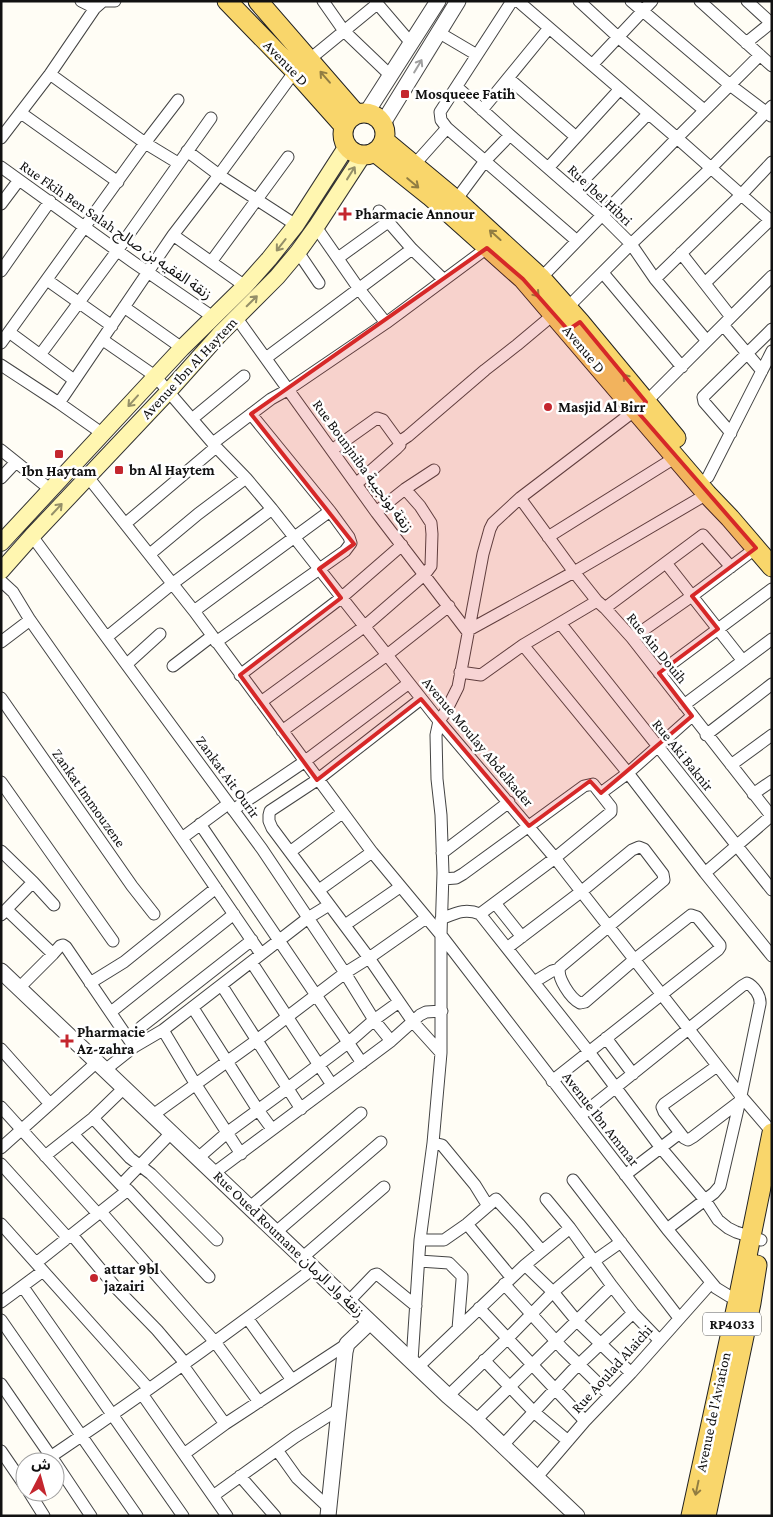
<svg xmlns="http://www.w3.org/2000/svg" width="773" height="1517" viewBox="0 0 773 1517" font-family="'Crimson Pro','Noto Sans Arabic',serif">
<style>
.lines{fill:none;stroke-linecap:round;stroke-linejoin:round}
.minor-casing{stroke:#444;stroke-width:13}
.tertiary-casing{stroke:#444;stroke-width:17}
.secondary-casing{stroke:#333;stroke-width:18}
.primary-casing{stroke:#222;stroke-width:21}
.minor{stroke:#fff;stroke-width:11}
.tertiary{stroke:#fff;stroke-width:15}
.secondary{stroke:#fff6b0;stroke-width:16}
.primary{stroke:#f9d66b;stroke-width:19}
.oneway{stroke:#a0a0a0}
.oneway2{stroke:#917d42}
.oneway3{stroke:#948f68}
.marked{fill:#d62828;fill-opacity:0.2;stroke:#d62828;stroke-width:4;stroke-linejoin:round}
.poi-dot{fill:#c4262e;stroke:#fff;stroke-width:2}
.labels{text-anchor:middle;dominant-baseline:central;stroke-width:5;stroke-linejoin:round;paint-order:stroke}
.shield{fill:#fff;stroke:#585858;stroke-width:1}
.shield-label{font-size:14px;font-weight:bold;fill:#111}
.street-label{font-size:15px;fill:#111;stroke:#fff}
.poi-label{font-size:15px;font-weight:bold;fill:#111;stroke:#fff;text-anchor:start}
</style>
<rect width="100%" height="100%" fill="#fffdf5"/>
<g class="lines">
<!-- minor casing -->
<g class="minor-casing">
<path id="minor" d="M81,1L95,8
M323,1L344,31L390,75
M375,1L411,43
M512,1L440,112L441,120L447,128L577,241
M518,1L677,138L772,222
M579,1L618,37L704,110
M631,1L730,85L771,116
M700,1L772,66
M747,1L771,23
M438,32L477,55
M746,43L772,22
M310,59L377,4
M592,65L652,1
M50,74L145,143L178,163
M508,78L576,137
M457,87L510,135L602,215L631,244L655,279L707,341
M482,110L549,28
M21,113L118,182
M1,138L50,74L95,8L103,1H115
M187,151L219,175L296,225
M414,165L447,128
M1,167L133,262L213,317
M548,168L620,89
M574,190L648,114
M456,200L485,161L510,135
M1,204L19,180
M379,211L412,249L444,280
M316,227L359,289L386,323
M173,235L245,286
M298,252L319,283
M681,253L731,317
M338,258L388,222
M211,262L288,157
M1,271L50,201
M603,273L682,367
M541,278L677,138L760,55
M655,279L741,195L772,162
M47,280L112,326
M705,283L770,220
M124,307L182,348
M567,308L631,244L710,169L772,106
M236,317L376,512L467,631L574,572L707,494
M723,325L762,371
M9,332L74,380
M103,340L155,376L216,447L246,478L272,509L439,721L555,858L741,1096L772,1132
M1,343L145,143L178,100
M40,355L117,251L211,118
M266,358L412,249
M1,365L59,403L103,434
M59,403L173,235L219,175L295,71
M192,419L244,376
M731,433L704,402L703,397L772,329
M399,442L408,436L485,370L517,345L554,314
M213,443L271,399L289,389L386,323L487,248
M1,450L51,490
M332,450L377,418L383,420L399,442L400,445L397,448L356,484
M88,477L194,611L372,852L441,935L667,1229L716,1288L729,1296L742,1301
M708,477L772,351
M1,478L16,462
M405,489L434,470
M520,498L574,572L597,601L605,608L632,638L772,817
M125,524L216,447
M32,536L262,849L345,973L374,1020L391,1041
M548,537L676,457
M150,554L198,514L246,478
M666,563L743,661
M1,581L13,592L30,620L140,777L261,954
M605,608L703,535L731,567
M194,611L330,511
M560,623L597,601
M107,637L172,584L272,509
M632,638L692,596L756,548
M1,642L30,620
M216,642L345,551L351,543L349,537L330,511L251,414
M523,645L628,773L705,873L772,956
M127,664L160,634
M173,666L212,636
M460,672L481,675L523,645L560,623L772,890
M659,673L772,589
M240,675L341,598L402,545
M1,698L132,886L154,914
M421,699L317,780L270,811L269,815V821L272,828L369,958L413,1022L441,1053
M261,702L365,626L425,574L431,566L432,534L431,523L420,506L405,489L376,512
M684,705L772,639
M282,731L387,655L449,606
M706,735L772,684
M731,765L772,735
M1,782L113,941
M601,793L628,773L692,716
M753,794L772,781
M233,810L304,762L409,683
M200,824L362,1063
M182,838L228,804
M1,851L33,882L54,905
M290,852L342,813
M442,853L509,802
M705,873L771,816
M443,879L456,878L463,874L584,786L593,784L611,807V812L555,858L480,914
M319,890L372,852
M495,903L522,937
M7,910L53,954
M1,915L33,882
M441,919C456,913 465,908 480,914L589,1052L661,1148L705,1200L718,1220L728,1228L736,1232L761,1240
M345,925L400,887
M507,948L582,891L632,850L639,847L644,849L663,874L664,880L560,967C556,977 571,999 580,1003L585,1002L635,959L691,915L697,917L720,945V947L718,950L552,1081
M252,963L332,1085
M534,982L552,971L559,969
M90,983L124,962L216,888
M222,986L301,1109
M19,988L53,954L60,946L63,945L66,947L134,1047
M193,1008L258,1110L272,1129
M111,1012L234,914
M141,1027L252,940
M163,1030L196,1085L241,1154
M606,1038L633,1074
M1,1049L50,1104
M717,1066L664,1104L662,1107L664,1112L684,1138L688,1140L693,1137L739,1102
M105,1070L134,1047L163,1030L308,918L329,905
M1,1107L98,1214
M153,1115L257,1040L345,973L369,958L426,918
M580,1116L742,986L747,983C754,986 761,996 760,1004L741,1096L720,1186L714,1193L667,1229
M93,1118L130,1158L151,1174L217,1240
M73,1134L121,1185L128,1190L209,1277
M433,1143L442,1145L475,1185L488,1206
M1,1148L97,1062
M45,1156L93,1118L124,1088
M198,1158L228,1132L288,1088L349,1042L374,1020L399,1002
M1,1164L68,1238
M214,1173L391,1041L420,1015L426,1012L442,1011
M625,1175L680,1133
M573,1180L679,1318
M121,1185L171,1133
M546,1199L570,1228L612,1286L633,1313L659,1340
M250,1207L361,1113
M101,1212L215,1342L259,1402
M1,1224L149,1389
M467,1224L511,1277
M276,1232L381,1142
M72,1235L117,1289L157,1330L185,1363
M420,1240H444L467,1224L496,1199L520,1225L542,1251
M303,1257L384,1187
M419,1261L449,1263L462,1276V1280L458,1329
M594,1261L621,1242
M36,1263L128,1190
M525,1265L570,1228
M504,1284L563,1349L610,1395
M23,1287L183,1516
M349,1301L374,1275L377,1274L416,1306
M1,1302L43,1271
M479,1308L585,1421
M248,1319L292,1380
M1,1320L137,1516
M484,1360L535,1413L568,1441
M412,1361L420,1240L433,1143L441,1053V935L443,873L441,815L437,779L436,735L439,721L446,711L458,687L483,554L490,529L493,523L520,498L646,402L772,276
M182,1364L225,1424
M418,1367L525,1265L553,1292L576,1320L631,1373
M1,1384L54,1461
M142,1394L227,1516
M448,1396L508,1338L553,1292L592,1258
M476,1420L612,1286
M503,1445L572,1371L633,1313
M277,1450L297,1478L329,1508
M1,1451L25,1486
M184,1454L225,1424L347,1344
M43,1462C135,1400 226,1335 314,1268
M55,1462L91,1516
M240,1476L275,1516
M537,1477L585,1421L631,1373L711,1283
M29,1492L44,1516
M213,1496L295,1437L339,1409"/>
</g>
<!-- tertiary casing -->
<g class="tertiary-casing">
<path id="tertiary" d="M367,112L438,1
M383,123L458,1
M1,971L448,1396L476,1420L577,1516
M328,1516L345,1352L347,1344L370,1322"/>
</g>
<!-- secondary casing -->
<g class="secondary-casing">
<path id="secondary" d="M1,543L182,348L245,286L269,259L296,225L347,146
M1,571L32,536L168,392L219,335L277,277L298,252L316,227L363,155"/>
</g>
<!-- primary casing -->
<g class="primary-casing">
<path id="primary" d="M227,1L295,71L344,126
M258,1L356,114
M343 134a21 21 0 1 1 42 0a21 21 0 1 1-42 0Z
M385,141L456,200L541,278L580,322L676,438
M375,152L430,196L523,279L707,494L730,518L772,567
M691,1516L738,1300L772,1133
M706,1516L751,1303L757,1265"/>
</g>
<!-- minor -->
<use href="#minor" class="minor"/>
<!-- tertiary -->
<use href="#tertiary" class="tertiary"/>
<!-- secondary -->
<use href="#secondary" class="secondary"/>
<!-- primary -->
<use href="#primary" class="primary"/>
</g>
<!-- one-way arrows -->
<defs><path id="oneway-shaft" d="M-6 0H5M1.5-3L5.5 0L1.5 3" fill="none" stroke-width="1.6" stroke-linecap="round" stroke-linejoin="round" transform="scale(1.25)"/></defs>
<use class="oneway" href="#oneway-shaft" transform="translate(418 66) rotate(-59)"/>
<g class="oneway2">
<use href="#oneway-shaft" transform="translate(325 77) rotate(-131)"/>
<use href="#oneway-shaft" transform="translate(413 183) rotate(40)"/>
<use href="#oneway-shaft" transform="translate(495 235) rotate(-138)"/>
<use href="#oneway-shaft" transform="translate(534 291) rotate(49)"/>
<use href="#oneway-shaft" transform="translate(628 380) rotate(-130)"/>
<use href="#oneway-shaft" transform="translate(697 1488) rotate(102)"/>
</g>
<g class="oneway3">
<use href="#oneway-shaft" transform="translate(351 173) rotate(-58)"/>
<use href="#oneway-shaft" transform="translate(281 245) rotate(128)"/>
<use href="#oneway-shaft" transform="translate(252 301) rotate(-45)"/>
<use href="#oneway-shaft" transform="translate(133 401) rotate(132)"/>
<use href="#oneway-shaft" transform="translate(57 509) rotate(-47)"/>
</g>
<!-- marked area -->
<path class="marked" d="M487,248L523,279L568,330L580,322L646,402L636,410L756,548L692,596L718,629L659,673L692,716L601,793L590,781L529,826L421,699L317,780L240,675L341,598L319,569L354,544L251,414Z"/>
<!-- markers -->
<g class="poi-dot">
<rect x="400" y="89" width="10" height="10" rx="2.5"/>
<path d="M342.5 206.5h5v5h5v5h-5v5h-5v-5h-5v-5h5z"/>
<circle cx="548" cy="407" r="5"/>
<rect x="54" y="449" width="10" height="10" rx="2.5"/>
<rect x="114" y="465" width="10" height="10" rx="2.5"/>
<path d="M64.5 1033.5h5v5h5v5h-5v5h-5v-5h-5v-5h5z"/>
<circle cx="94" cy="1278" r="5"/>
</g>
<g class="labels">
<!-- shield labels -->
<rect class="shield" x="703" y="1312.5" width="58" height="23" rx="4"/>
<g class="shield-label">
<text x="732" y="1324">RP4033</text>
</g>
<!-- street labels -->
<g class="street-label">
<text transform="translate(286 63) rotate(46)">Avenue D</text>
<text transform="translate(600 195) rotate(43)">Rue Jbel Hibri</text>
<text transform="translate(116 230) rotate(35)">Rue Fkih Ben Salah زنقة الفقيه بن صالح</text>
<text transform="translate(584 349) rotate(50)">Avenue D</text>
<text transform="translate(189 368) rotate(-47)">Avenue Ibn Al Haytem</text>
<text transform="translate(363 466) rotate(54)">Rue Bounjniba زنقة بونجيبة</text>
<text transform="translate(657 648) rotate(51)">Rue Ain Douih</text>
<text transform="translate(478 742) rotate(50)">Avenue Moulay Abdelkader</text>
<text transform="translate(683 755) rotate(51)">Rue Aki Baknir</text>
<text transform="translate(228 777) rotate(54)">Zankat Ait Ourir</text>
<text transform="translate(89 798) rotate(55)">Zankat Immouzene</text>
<text transform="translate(601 1119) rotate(52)">Avenue Ibn Ammar</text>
<text transform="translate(289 1244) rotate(44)">Rue Oued Roumane زنقة واد الرمان</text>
<text transform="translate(612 1369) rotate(-48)">Rue Aoulad Alaichi</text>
<text transform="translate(713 1412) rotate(-78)">Avenue de l'Aviation</text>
</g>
<!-- poi labels -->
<g class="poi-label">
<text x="415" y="94">Mosqueee Fatih</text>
<text x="355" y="214">Pharmacie Annour</text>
<text x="558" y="407">Masjid Al Birr</text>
<text x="129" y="470">bn Al Haytem</text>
<text x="59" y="471" text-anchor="middle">Ibn Haytam</text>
<text x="77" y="1032">Pharmacie<tspan x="77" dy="17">Az-zahra</tspan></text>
<text x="104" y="1269">attar 9bl<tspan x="104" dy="17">jazairi</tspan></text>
</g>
</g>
<!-- border -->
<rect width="773" height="1517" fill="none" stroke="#111111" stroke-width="5"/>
<!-- north arrow -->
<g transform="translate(40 1477) rotate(6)"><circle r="24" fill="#ffffff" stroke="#a0a0a0"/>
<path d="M0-4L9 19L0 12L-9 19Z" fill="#c4262e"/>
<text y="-8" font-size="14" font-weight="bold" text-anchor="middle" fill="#111111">ش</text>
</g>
</svg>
